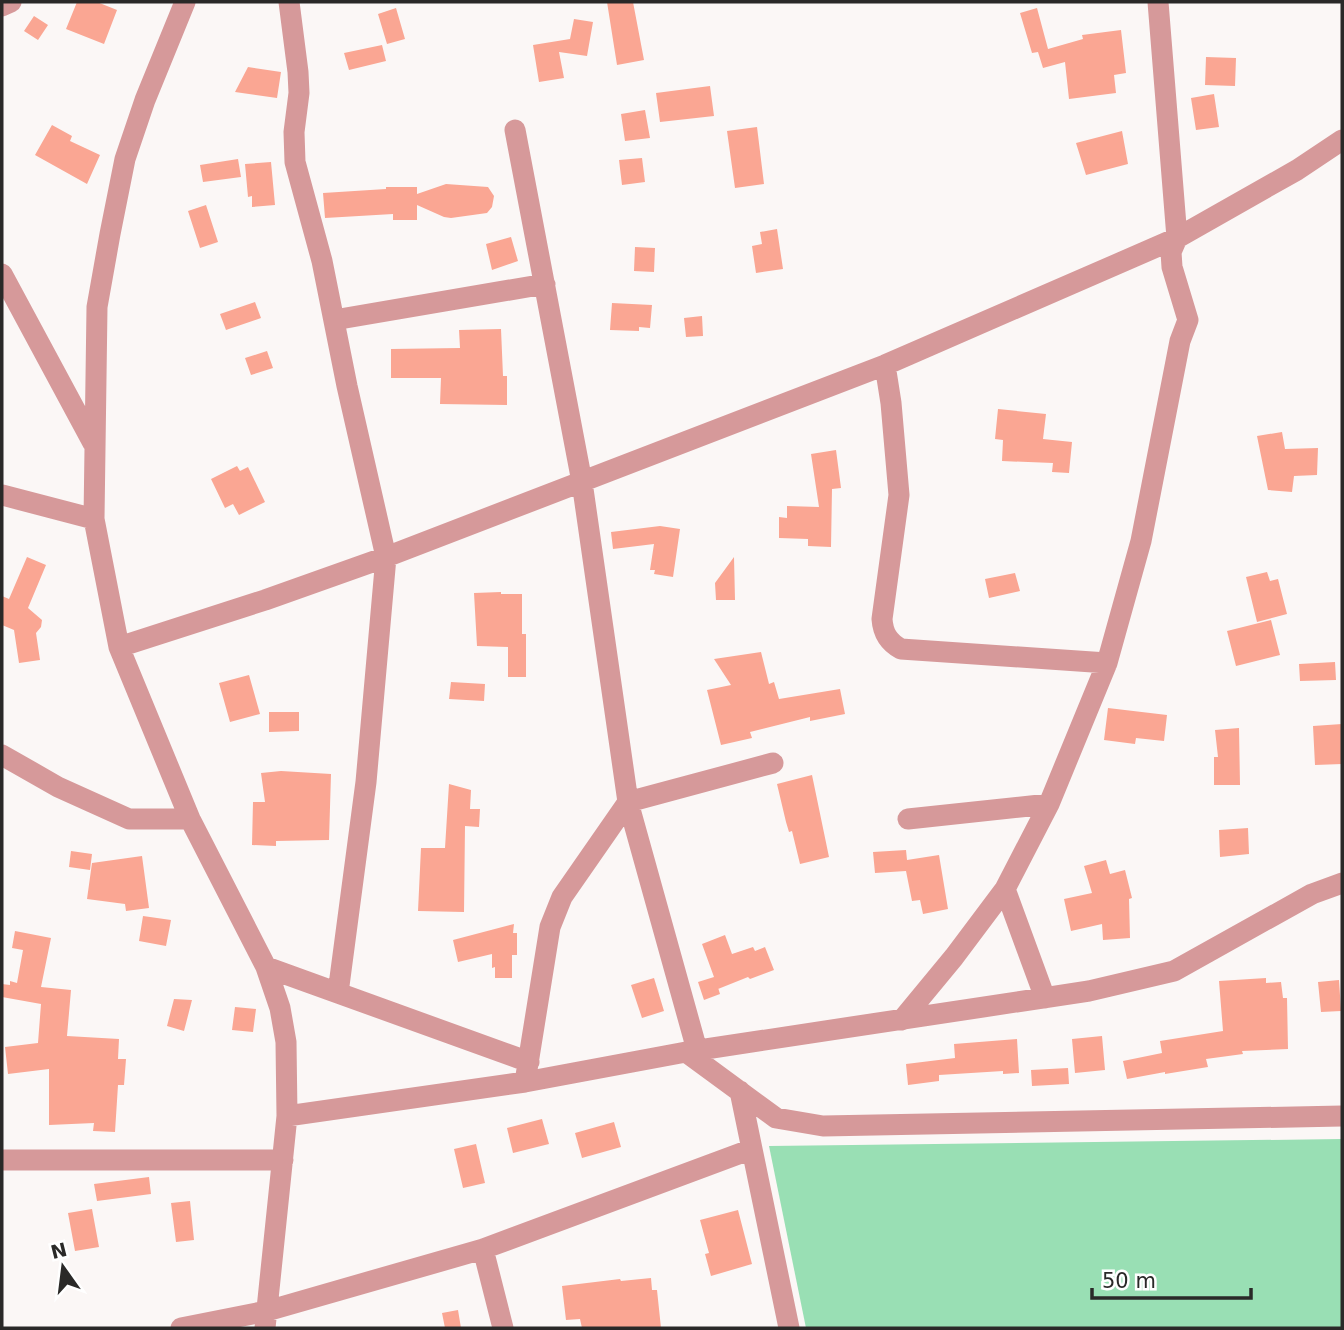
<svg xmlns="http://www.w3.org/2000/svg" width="1344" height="1330" viewBox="0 0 1344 1330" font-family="'DejaVu Sans',sans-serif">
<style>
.green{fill:#99dfb4}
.building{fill:#faa693}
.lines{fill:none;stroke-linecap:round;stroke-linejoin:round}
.minor{stroke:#d6999a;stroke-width:21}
</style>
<rect width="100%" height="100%" fill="#fbf7f6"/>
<!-- green -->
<path class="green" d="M1342,1139V1328H806L769,1146Z"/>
<!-- building -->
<path class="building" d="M77,2H97L117,10L104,44L66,29Z
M607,2H633L644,60L617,65Z
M396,8L405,39L387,44L378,14Z
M1037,8L1048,49L1083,39L1082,35L1121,30L1126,73L1114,75L1116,93L1069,99L1065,62L1043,68L1038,52L1032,53L1020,13Z
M34,16L48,25L38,40L24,31Z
M574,19L593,22L587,56L559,52L564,78L539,82L533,45L570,39Z
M382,45L386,61L349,70L344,53Z
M1206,57L1236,58L1235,86L1205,85Z
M248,67L281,72L277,98L235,92Z
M710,86L714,116L660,122L656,93Z
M1214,94L1219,127L1196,130L1191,98Z
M645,110L650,138L625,141L621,114Z
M52,125L72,136L70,141L100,155L87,184L35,155Z
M757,127L764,184L735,188L727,131Z
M1122,131L1128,164L1086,175L1076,143Z
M642,158L645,182L622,185L619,160Z
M238,159L241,177L203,182L200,165Z
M271,162L275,205L252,207V196L248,197L245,164Z
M446,184L488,187L494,196L492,207L487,213L451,218L444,217L417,205V220H393V214L325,218L323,193L386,189V187H417V194Z
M206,205L218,242L200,248L188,211Z
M777,229L783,269L756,273L752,246L762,244L760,232Z
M511,237L518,261L492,270L486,244Z
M635,247L655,248L654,272L634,271Z
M255,302L261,318L226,330L220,314Z
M612,303L652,305L650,328L639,327V331L610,330Z
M702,316L703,336L686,337L684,318Z
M501,329L503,376H507V405L440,404L441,378H391V349L460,348L459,330Z
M267,351L273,368L251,375L245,358Z
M998,409L1046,414L1043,439L1072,442L1069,473L1052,472L1053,463L1002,461L1003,440L995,439Z
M1282,432L1285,449L1318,448L1317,475L1294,476L1292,492L1268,490L1257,436Z
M836,450L841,488L832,489L831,547L808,546V539L779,538V517L787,518V506L819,507L811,454Z
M237,466L240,471L248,467L265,502L239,515L233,504L225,508L211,479Z
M660,526L680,529L673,577L654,574L655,570H650L654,544L613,549L611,532Z
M27,557L46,565L28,608L42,620L41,627L36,633L40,660L19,663L14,630L2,625V596L9,599Z
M734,557L735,600H716L715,583Z
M1267,572L1270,581L1278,579L1287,614L1257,622L1246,577Z
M1015,573L1020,591L989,598L985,579Z
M501,592V594H522V634H526V677H508V647L477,646L474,593Z
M1271,620L1280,655L1236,666L1227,631Z
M761,652L769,684L774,682L779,699L840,689L845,714L810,721V717L750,732L752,738L721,745L707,690L731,685L714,659Z
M1335,662L1336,680L1300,681L1299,664Z
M249,675L260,714L230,722L219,683Z
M451,682L485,684L484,701L449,699Z
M1108,708L1167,715L1164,741L1136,738L1135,744L1104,740Z
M269,712H299V731L269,732Z
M1342,724V764L1315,765L1313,726Z
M1239,728L1240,785H1214V757H1218L1215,730Z
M281,771L331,774L329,840L276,841V846L252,845L253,802H265L261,773Z
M812,775L829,857L800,864L792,831L789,832L786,822L777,784Z
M449,784L471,790L470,809H480L479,827L465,826L464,912L418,911L421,848H445Z
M1248,828L1249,854L1220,857L1219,830Z
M906,850L907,860L939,855L948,909L923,914L920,900L912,901L906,871L875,873L873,852Z
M71,851L92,854L90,870L69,867Z
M142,856L149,908L126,911L125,904L87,899L92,863Z
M1106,860L1110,874L1125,870L1132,898L1129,899L1130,938L1103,940L1102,924L1071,931L1064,899L1092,893L1084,866Z
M143,916L171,920L166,946L139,941Z
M514,924L513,933H517V955H512V978H495V967L492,968V954L458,962L453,940Z
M15,931L51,938L41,987L71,990L67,1036L119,1039L118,1059H126L124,1085H118L115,1132L93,1131L94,1123L49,1125V1069L8,1074L5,1047L38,1043L41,1004L2,997V984L10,985V981L17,983L23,950L12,948Z
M725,935L732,954L753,947L755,951L765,947L774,970L750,979L748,977L718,989L716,981L720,994L704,1000L698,982L714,977L702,944Z
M654,978L664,1011L642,1018L631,985Z
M1266,978V983L1281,982L1283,998H1287L1288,1049L1242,1051L1243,1054L1206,1059L1208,1067L1165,1074V1072L1127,1079L1123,1061L1162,1053L1160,1041L1223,1031L1219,981Z
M1339,980L1341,1011L1321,1012L1318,982Z
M174,999L192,1000L184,1031L167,1026Z
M235,1007L256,1009L253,1032L232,1030Z
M1102,1036L1105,1070L1075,1073L1072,1039Z
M1017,1039L1019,1073L1003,1074V1071L939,1075V1081L908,1085L906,1064L955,1058L954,1044Z
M1068,1068L1069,1084L1032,1086L1031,1070Z
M542,1119L549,1144L513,1153L507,1128Z
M614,1122L621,1147L582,1158L575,1133Z
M476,1144L485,1183L463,1188L454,1149Z
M149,1177L151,1194L97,1201L94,1184Z
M190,1201L194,1240L176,1242L171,1203Z
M92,1209L99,1247L75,1251L68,1213Z
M738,1210L752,1264L711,1276L705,1254L709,1253L700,1220Z
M651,1278L652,1290H657L661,1328H582L580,1319L566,1320L562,1286L620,1279L621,1281Z
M458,1310L461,1328H445L442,1313Z"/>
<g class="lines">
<!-- minor -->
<path class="minor" d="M185,2L145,100L125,159L110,234L97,307L94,519L119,647L190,819L266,967L280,1008L286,1042L287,1116L265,1328
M289,2L298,72L299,93L294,132L295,162L322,261L347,386L386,557L366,782L338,993
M2,6L11,2
M515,130L582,482L628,802L697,1050
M2,274L93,443
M334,320L545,284
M885,365L891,403L899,495L882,619C883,633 888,642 901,649L1107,663
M2,495L94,519
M119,647L265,600L386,557L885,365L1177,238L1297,170L1342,140
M2,755L58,787L129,819H190
M908,819L1049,804
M1005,889L1045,998
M266,967L529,1062
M902,1020L954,957L1005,889L1049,804L1107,663L1141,541L1180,341L1188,320L1172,267L1171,252L1177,238L1158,2
M686,1052L776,1118L823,1126L1342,1116
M525,1082L550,927L562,897L628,802L773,763
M740,1091L789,1328
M287,1116L525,1082L686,1052L1089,991L1174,971L1312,894L1342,883
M2,1160H283
M483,1249L503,1328
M181,1328L267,1311L483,1249L752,1149"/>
</g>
<!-- border -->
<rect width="1344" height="1330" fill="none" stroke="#2a2928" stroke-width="7"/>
<!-- north arrow -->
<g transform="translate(63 1267) rotate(346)" stroke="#ffffff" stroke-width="5" paint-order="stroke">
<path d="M0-5L12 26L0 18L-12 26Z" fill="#2a2928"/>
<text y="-10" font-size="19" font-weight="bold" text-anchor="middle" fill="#2a2928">N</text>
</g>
<!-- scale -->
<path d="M1092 1288v10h159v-10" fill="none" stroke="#2a2928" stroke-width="3.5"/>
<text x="1102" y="1288" font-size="21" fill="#2a2928" stroke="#ffffff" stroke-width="5" paint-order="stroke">50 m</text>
</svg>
